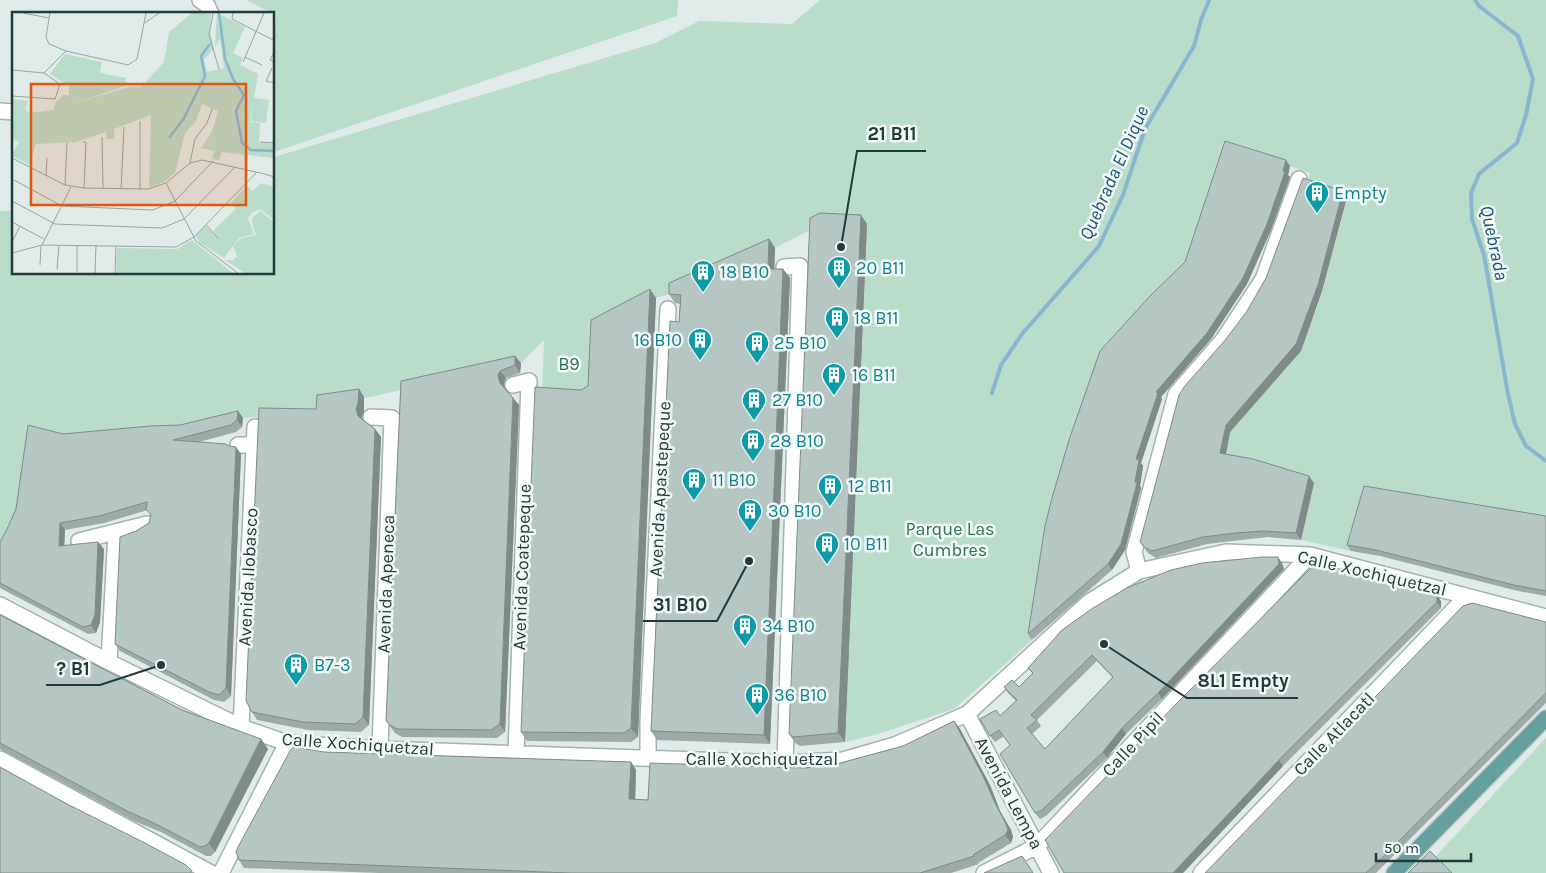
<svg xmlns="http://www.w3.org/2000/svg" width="1546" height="873" viewBox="0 0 1546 873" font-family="Karla,sans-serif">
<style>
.green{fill:#b9dccb}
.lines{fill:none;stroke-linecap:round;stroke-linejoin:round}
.stream{stroke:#88b5d0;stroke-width:4}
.minor-casing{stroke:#a3b3b1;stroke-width:18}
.major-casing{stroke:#c1c8c8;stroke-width:18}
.minor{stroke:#fff;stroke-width:15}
.major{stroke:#65a09f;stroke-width:15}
.wall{fill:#9daaa7;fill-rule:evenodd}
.shaded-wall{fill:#7f8b88}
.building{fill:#b6c6c2;stroke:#7f8b88;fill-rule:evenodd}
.labels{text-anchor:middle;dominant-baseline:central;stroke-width:5;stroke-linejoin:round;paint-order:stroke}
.culture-label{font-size:18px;fill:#0d838f;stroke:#f1f8f6;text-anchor:start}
.park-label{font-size:18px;fill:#2c7257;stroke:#f1f8f6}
.street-label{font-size:18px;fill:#213b3a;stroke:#f1f8f6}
.water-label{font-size:19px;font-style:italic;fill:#1c5377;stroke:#f1f8f6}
.inset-river{fill:none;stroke:#88b5d0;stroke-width:2.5}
.inset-road{fill:none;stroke:#94a5a3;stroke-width:1}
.view{fill:#de580e;fill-opacity:0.15;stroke:#de580e;stroke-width:2.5}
.inset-edge{fill:none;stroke:#213b3a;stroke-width:2.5}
.leader{fill:none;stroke:#213b3a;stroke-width:2}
.callout-dot{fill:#213b3a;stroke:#f1f8f6;stroke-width:2}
.callout-label{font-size:19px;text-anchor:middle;font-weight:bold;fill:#213b3a;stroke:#f1f8f6;stroke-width:5;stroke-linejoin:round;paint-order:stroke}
</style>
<rect width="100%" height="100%" fill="#e0ebe9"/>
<!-- green -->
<path class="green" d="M246,0H678L677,16L274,152V34L276,16L274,14Z
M820,0H1546V521L1368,492L1351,551L1301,540L1314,483L1225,459L1230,431L1301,350L1321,296L1347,198L1307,184L1310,173L1290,166L1189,268L1049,532L1032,640L954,709L878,734L845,742L867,224L826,222L775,248L676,292L656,298L594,399L542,396L544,340L521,363L370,397L323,403L322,417L265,416L243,418L185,433L22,516L0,558V211H14V274H274V157L655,43L699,21L792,24Z
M1546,738V873H1450L1435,857Z"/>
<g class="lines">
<!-- stream -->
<path class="stream" d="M1475,0L1479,6L1518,36L1533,79L1526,115L1517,143L1479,174L1471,193L1472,219L1484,255L1508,394L1515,424L1526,446L1546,461
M992,393L1001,365L1022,334L1099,246L1123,195L1145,129L1194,46L1201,20L1209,0"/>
<!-- minor casing -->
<g class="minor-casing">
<path id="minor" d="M200,0L207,5L211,14
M0,111L14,112
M784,267L800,266L785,763
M513,385L529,381L516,752
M371,417L392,418L380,749
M238,445H254
M79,541L147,524
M1139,571L1134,552L1176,394L1223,340L1263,279L1299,179
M0,605L109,662L241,727L287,743L380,749L785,763L843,760L895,745L967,714L1089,602L1139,571L1226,552L1310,555L1546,617
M109,662L116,533
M967,714L1051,873
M241,727L255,427
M648,758V721L668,309
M0,759L211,873
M221,873L287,743
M984,873L1037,846L1310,555
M1201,873L1467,596"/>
</g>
<!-- major casing -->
<g class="major-casing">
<path id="major" d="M1394,873L1546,718"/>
</g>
<!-- minor -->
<use href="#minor" class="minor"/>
<!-- major -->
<use href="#major" class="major"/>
</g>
<!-- wall -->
<path class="wall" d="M1290,166L1288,175L1290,177L1271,230L1247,284L1211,339L1161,397L1162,399L1141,463L1143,466L1140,486L1141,488L1125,550L1112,570L1032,640L1028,634Z
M1347,197L1322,291L1301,351L1230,432L1226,454L1314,483L1301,540L1268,537L1241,540L1207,544L1156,558L1148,553L1140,542L1226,339Z
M867,224L845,742L800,746L795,743L789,734Z
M769,239L775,248L774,269H783L790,278L770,744L657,740L651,731L680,304L675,303L669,294Z
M656,298L638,737L631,742L527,741L521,732L581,390L588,386Z
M521,363L520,373L506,378L504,383L505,388L513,398L519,405L505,732L497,738L402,737L395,733L386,721L401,381Z
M359,389L364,397V411L362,417V419L375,429L381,437L369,725L361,732L308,730L257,720L252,712L316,409Z
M243,418L242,427L236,432L199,442L241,454L231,696L224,702L214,700L120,651L115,644L136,531L149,523L151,515L148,510L104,523L65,530L64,545L104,549L100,622L96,633L88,634L0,588V542L63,434L180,425Z
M1546,516V596L1518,591L1380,556L1351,551L1347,545Z
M1282,563L1284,569L1162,699L1126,734L1107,758L1046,816L1040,819L1035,813L1010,745L1004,736L995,742L990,736L1000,716L1016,701L1008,693L1004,687H1019L1033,674L1028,668ZM1097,661L1113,678L1045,749L1032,734L1041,726L1037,720Z
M1316,563L1441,601V608L1283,766L1183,873Z
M0,615L182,710L261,739L268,749L215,852L211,856H206L161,832L134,821L0,749Z
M1546,622V703L1376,873H1205Z
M954,721L960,729L990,785L1000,811L1011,830L1013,837L1011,843L978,863L979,864L951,873H379L244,868L239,860L324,752L631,762L636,770L635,799L648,800L804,768L833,765L903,746Z"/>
<!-- shaded-wall -->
<path class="shaded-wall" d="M1286,160L1290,166L1288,175L1290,177L1271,230L1247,284L1211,339L1161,397L1162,399L1141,463L1143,466L1140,486L1141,488L1125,550L1112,570L1108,564L1135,482L1136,459L1156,392L1283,171Z
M1343,191L1347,197L1322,291L1301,351L1230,432L1225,459L1220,453L1226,425Z
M861,215L867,224L845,742L838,733Z
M769,239L775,248L774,278L768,269Z
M783,269L790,278L770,744L764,735Z
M650,289L656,298L638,737L631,728Z
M515,356L521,363L520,373L515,365Z
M500,371L506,378L504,383L505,391L500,383L498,375Z
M359,389L364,397V411L362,417L363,424L358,416L356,409Z
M513,398L519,405L505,732L500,724Z
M238,411L243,418L242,427L237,420Z
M375,429L381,437L369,725L363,717Z
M236,447L241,454L231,696L226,688Z
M1309,476L1314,483L1301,540L1296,533Z
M60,523L65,530L64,553L59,546Z
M98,542L104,549L100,622L96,633L91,625Z
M1278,557L1282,563L1284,569L1162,699L1158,693Z
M1437,595L1441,601V608L1437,602Z
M954,721L960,729L990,785L1000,811L1011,830L1013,837L1011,843L1005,835L995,803Z
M1122,728L1126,734L1107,758L1103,752Z
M261,739L268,749L215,852L209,843Z
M1279,760L1283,766L1183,873H1173Z
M631,762L636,770L635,807L629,799Z"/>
<!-- building -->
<path class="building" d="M1225,141L1286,160L1283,171L1285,172L1267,224L1243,278L1207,333L1156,392L1158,393L1136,459L1139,460L1135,482L1137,483L1121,544L1108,564L1028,634L1045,526L1052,498L1069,440L1100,351L1150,296L1185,262Z
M1303,178L1343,191L1318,285L1296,344L1226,425L1220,453L1253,459L1309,476L1296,533L1263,531L1236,533L1203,537L1152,551L1144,547L1140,542L1179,395L1184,387L1226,339L1247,311L1266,278Z
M820,213L861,215L838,733L793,737L789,734L810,218Z
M769,239L768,269H783L764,735L651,731L670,321L679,322L681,295L669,294V283Z
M650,289L631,728L624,733L521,732L535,387L581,390L588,386L591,320Z
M515,356V365L500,371L498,375L500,383L513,398L500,724L491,730L397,729L390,725L386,721L401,381Z
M359,389L358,403L356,409L358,416L375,429L363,717L355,724L303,722L252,712L246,701L259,408L316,409L317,395Z
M238,411L237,420L231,425L173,440L226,444L229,446L236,447L226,688L219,695L209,692L115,644L120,537L136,531L149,523L151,515L146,509L147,502L99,516L60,523L59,546L98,542L95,615L91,625L83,627L0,583V542L7,529L16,509L28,425L63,434L150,426L180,425Z
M1364,486L1546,516V591L1514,585L1376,550L1347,545Z
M1262,557H1278L1279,564L1158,693L1122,728L1103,752L1042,810L1035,813L1000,754L1010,745L999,730L990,736L980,719L996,710L1000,716L1017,700L1004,687L1012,680L1019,687L1033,673L1028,668L1062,630L1093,608L1127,588L1171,570L1202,563ZM1092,655L1113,677L1045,749L1027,728L1037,720L1031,715Z
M1316,563L1435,593L1437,595V602L1279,760L1173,873H1064L1045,840L1178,702Z
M1472,603L1546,622V693L1388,852L1366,873H1205L1463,606Z
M0,615L182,710L261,739L209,843L205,846L200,847L154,823L127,811L0,743Z
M954,721L984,778L995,803L1005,822L1008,830L1005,835L973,855L974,856L920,873H570L239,860L236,852L238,847L290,751L293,747L324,752L631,762L629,799L648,800L650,763L804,768L833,765L903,746Z
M0,767L67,804L143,842L186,865L191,870V873H0Z
M1430,851L1452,873H1408Z
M1022,856L1033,873H984Z"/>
<!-- icons -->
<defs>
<g id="building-pin" transform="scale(1.25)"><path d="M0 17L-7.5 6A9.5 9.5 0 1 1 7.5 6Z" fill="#0f9aa8" stroke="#f1f8f6"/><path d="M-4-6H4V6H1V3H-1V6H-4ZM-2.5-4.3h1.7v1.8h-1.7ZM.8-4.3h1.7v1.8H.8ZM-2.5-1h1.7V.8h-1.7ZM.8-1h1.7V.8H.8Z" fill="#fff"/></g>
</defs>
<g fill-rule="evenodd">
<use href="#building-pin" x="1317" y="193"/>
<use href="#building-pin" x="839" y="268"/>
<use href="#building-pin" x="703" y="272"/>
<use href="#building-pin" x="837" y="318"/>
<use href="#building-pin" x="700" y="340"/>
<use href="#building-pin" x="757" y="343"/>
<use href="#building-pin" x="834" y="375"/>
<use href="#building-pin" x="754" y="400"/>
<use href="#building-pin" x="753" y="441"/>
<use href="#building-pin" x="694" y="480"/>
<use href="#building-pin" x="830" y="486"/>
<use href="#building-pin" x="750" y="511"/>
<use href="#building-pin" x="827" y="544"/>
<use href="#building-pin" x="745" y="626"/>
<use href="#building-pin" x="296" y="665"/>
<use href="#building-pin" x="757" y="695"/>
</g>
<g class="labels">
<!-- culture labels -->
<g class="culture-label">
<text x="1334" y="193">Empty</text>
<text x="856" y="268">20 B11</text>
<text x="720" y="272">18 B10</text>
<text x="854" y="318">18 B11</text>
<text x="682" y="340" text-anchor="end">16 B10</text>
<text x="774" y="343">25 B10</text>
<text x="852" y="375">16 B11</text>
<text x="772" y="400">27 B10</text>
<text x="770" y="441">28 B10</text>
<text x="712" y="480">11 B10</text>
<text x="848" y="486">12 B11</text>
<text x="768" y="511">30 B10</text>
<text x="844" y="544">10 B11</text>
<text x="762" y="626">34 B10</text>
<text x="314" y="665">B7-3</text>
<text x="774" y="695">36 B10</text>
</g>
<!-- park labels -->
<g class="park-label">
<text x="569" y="364">B9</text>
<text x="950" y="529">Parque Las<tspan x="950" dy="21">Cumbres</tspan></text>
</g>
<!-- street labels -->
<g class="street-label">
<text transform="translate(660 489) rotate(-87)">Avenida Apastepeque</text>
<text transform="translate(522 567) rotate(-88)">Avenida Coatepeque</text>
<text transform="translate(1372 573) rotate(13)">Calle Xochiquetzal</text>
<text transform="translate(248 577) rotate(-87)">Avenida Ilobasco</text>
<text transform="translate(386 584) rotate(-88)">Avenida Apeneca</text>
<text transform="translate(1334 734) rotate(-46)">Calle Atlacatl</text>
<text transform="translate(358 744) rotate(4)">Calle Xochiquetzal</text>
<text transform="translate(1133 744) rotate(-47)">Calle Pipil</text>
<text x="762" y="759">Calle Xochiquetzal</text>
<text transform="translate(1009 793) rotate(62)">Avenida Lempa</text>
</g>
<!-- water labels -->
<g class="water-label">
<text transform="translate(1114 173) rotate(-66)">Quebrada El Dique</text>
<text transform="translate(1494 243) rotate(78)">Quebrada</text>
</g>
</g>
<!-- overview -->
<g transform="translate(12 12)">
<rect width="262" height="262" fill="#e0ebe9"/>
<path d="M180,1H199L198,19L202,37L192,47L195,60L212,56L208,27L203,35L205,1L233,15L221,41L231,46L228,53L246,62L238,110L248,111L247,130L262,132V146L210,140L207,148L200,147L202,139L189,136L200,120L206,99L190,92L184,109L173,121L163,161L152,170L141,174L137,175L139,103L102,117V127H94V120L64,130L24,132L17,153L0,143L7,130L0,126V87L16,89L13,98L18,101L41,98L44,90L51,83H57V74L38,62L53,42L90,50L88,61L114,66L113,74L61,92L116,75H129L152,50L157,20ZM242,86L257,88L254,111L239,109ZM249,171L262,175V208L248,197L241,200L236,206L242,222L227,226L212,246L188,231L184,224L193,214L209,228L201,219L224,197L219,191L235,174L241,179ZM248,199L262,210V262H235L213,248H221L225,244L221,234L228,227L244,223L239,207ZM180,228L222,262H104L105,236L165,237Z" fill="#b9dccb"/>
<path class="inset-river" d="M207,1L213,47L221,67L232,83L224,99L230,131L239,138L263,139M157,126L172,106L193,64L189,44L198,32"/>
<path class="inset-road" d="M11,1L37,6M38,1L34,25L37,32L54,39L116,53L125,47L134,1M201,1L197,23L207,57M221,1L220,7L263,29M133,11L147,1M263,38L258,48L263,50M233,45L250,53M231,50L252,1M260,56L254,69L263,71M0,58L32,61L54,39M0,84L43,87L48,72L32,61M128,109V178M90,125L91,176M71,130H74L72,176M248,130L263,131M0,146L53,173L72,176L136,177L154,171L178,151L190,148L244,160M178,151L183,127L195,111L200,97M34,164L35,146M2,168L50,194L141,198L163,189L201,149M154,171L184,229L227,262M53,173L55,131M109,177L112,115M0,189L43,212L150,216L172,207L223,155M0,210L32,227M194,213L207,227M0,230L8,214M30,233L59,175M0,241L30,233L164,235L182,225L245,160L263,165M28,253L29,233M45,257L47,233M65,260V233M83,261L84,233M103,262L104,234"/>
<path class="view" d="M19,72H234V193H19Z"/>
<rect width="262" height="262" class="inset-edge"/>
</g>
<!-- callouts -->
<path class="leader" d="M841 247L857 151H926M749 561L717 621H643M161 665L100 685H46M1104 644L1187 698H1298"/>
<g class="callout-dot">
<circle cx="841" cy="247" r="5"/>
<circle cx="749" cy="561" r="5"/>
<circle cx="161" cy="665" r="5"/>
<circle cx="1104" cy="644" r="5"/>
</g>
<g class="callout-label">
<text x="892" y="140">21 B11</text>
<text x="680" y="611">31 B10</text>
<text x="73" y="675">? B1</text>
<text x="1243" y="687">8L1 Empty</text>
</g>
<!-- scale -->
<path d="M1376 853v8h95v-8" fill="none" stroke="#213b3a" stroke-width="2.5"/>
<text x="1384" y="853" font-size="15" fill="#213b3a" stroke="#f1f8f6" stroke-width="4" paint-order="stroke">50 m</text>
</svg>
